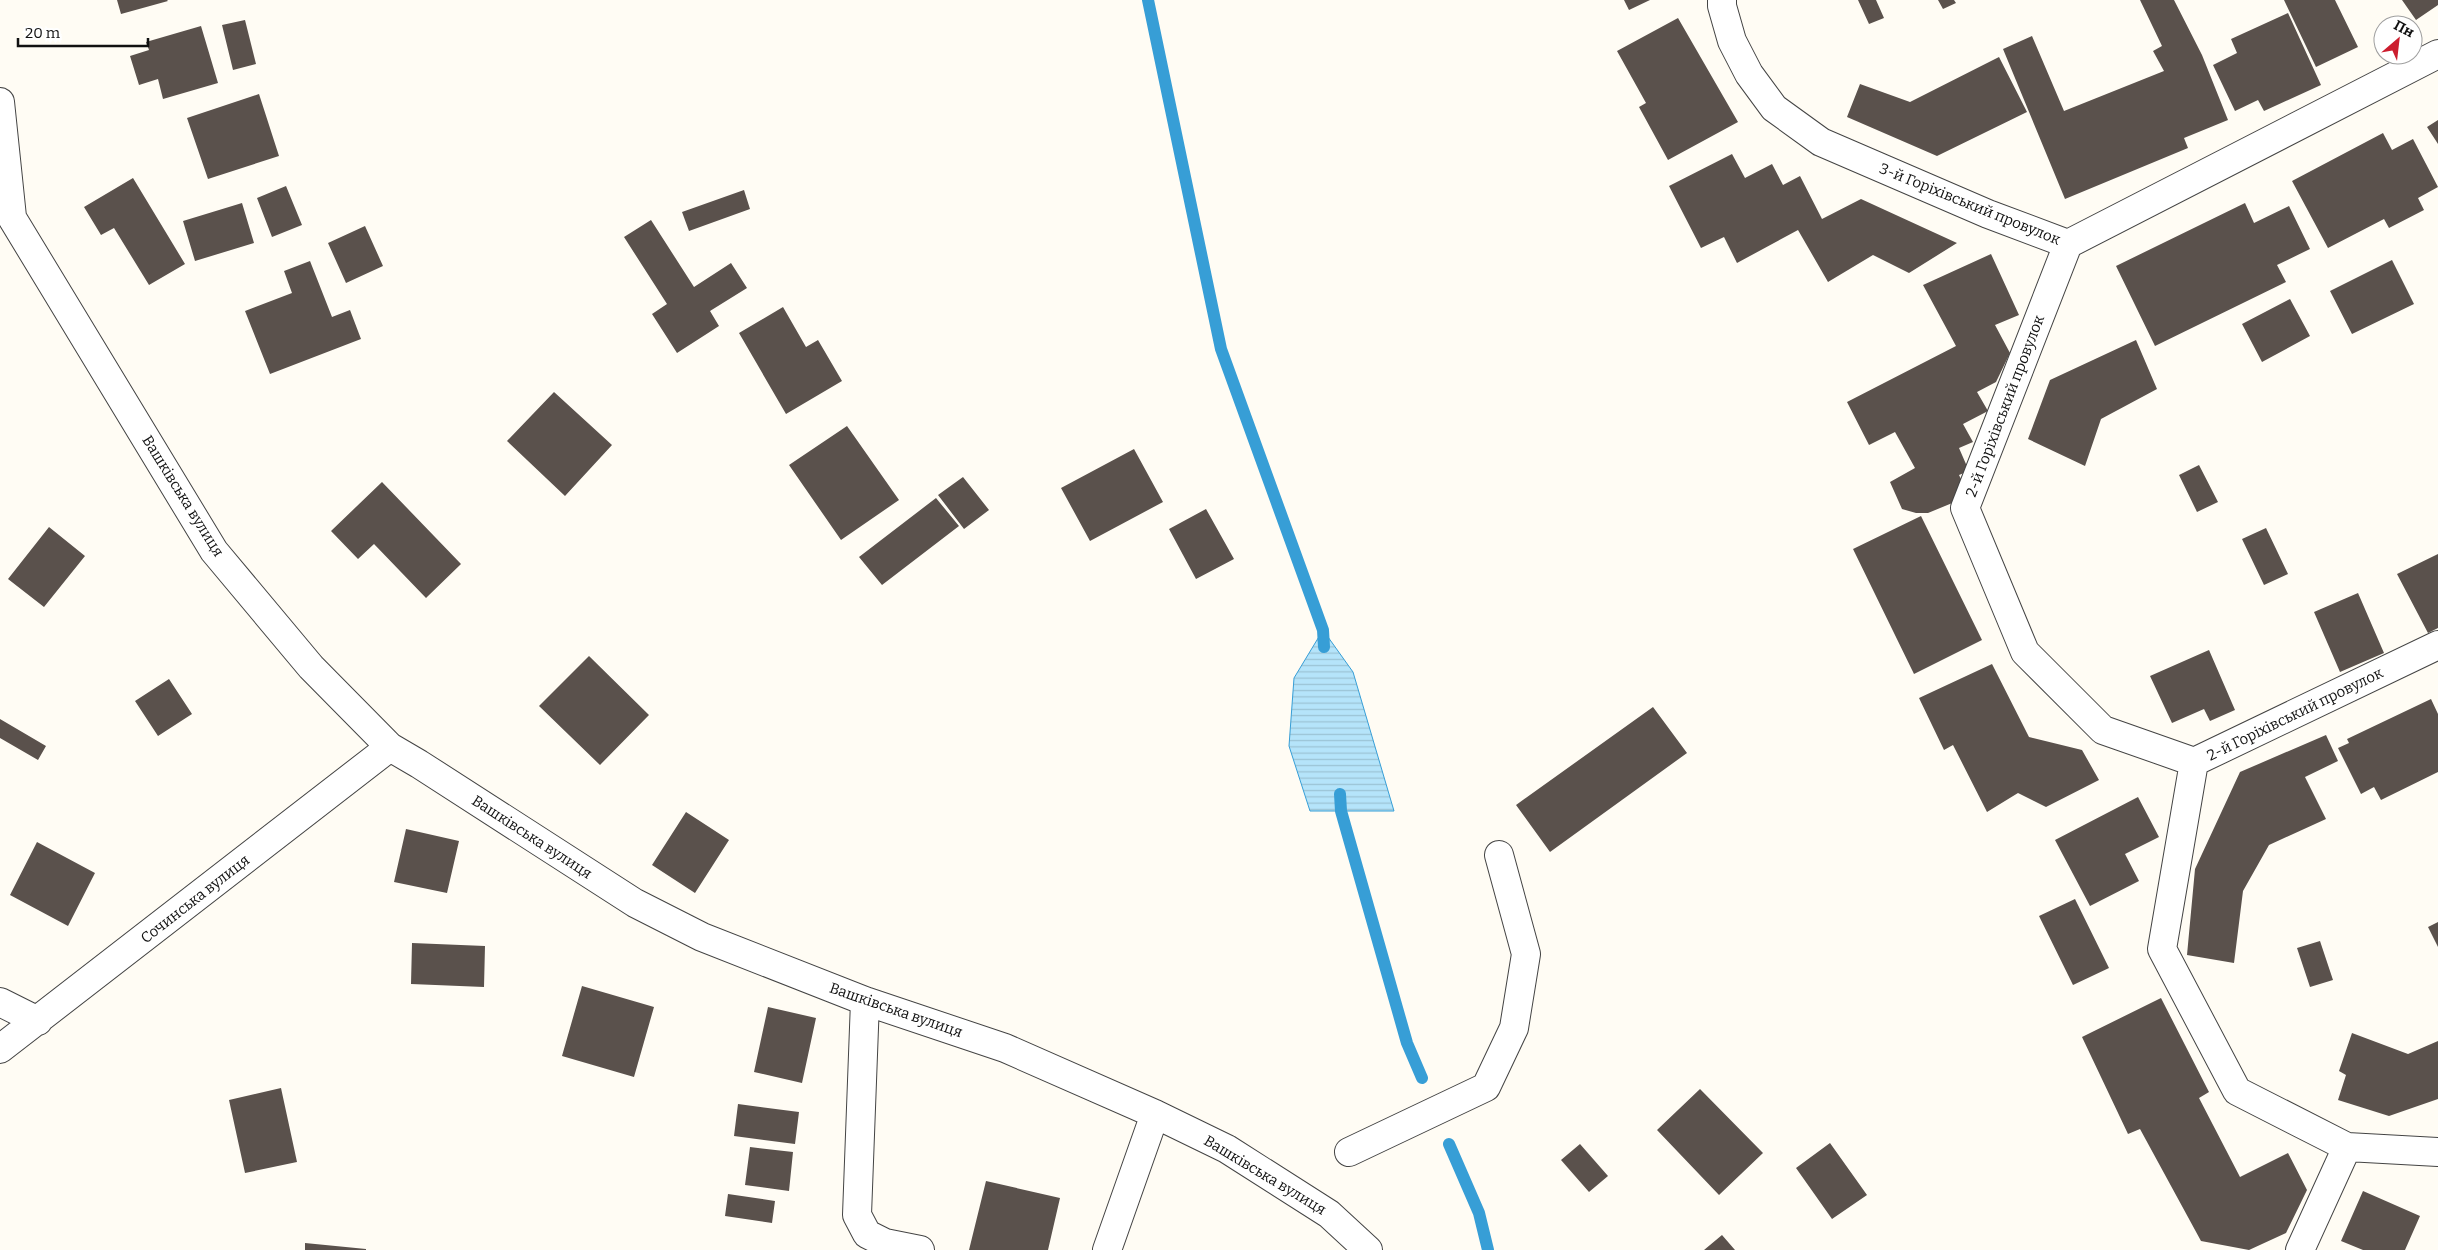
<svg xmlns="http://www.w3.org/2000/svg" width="2438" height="1250" viewBox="0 0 2438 1250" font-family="Bitter,serif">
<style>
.water{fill:url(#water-rules);stroke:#379ed6}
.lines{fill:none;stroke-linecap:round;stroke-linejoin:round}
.stream{stroke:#379ed6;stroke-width:12}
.building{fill:#5a514c}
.minor-casing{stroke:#444;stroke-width:30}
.minor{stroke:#fff;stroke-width:28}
.labels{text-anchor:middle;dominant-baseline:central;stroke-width:5;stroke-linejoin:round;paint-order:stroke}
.street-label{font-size:15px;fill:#111;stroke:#fff}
</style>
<defs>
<pattern id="water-rules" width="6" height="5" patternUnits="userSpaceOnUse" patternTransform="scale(1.25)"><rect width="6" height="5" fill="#b5e4fa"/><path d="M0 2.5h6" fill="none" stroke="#9bc3d5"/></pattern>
</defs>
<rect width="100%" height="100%" fill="#fffcf4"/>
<!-- water -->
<path class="water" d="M1323,630L1353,672L1394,811H1310L1289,746L1294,678Z"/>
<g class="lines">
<!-- stream -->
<path class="stream" d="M1148,0L1221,349L1323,630L1324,647
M1340,794L1341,811L1407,1043L1422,1078
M1449,1144L1479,1213L1488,1250"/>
</g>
<!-- building -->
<path class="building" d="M117,0H167L168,1L121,14Z
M1624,0H1650L1629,10Z
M1858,0H1876L1884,18L1869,24Z
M1938,0H1954L1956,3L1943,9Z
M2140,0H2174L2202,55L2228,120L2184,138L2188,148L2065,199L2003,49L2032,36L2064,111L2164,71L2153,51L2162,46Z
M2284,0H2335L2358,47L2316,67Z
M2402,0H2438V5L2416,20Z
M2288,13L2321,85L2264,111L2258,100L2235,111L2213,65L2237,53L2231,39Z
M1678,18L1738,122L1668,160L1639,107L1646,103L1617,51Z
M245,20L256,64L233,70L222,25Z
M201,26L218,83L163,99L158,79L139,85L130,56L149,50L146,42Z
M1999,57L2027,112L1937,156L1847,117L1860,84L1910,102Z
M259,94L279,156L208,179L187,118Z
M2438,120V144L2427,127Z
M2383,133L2392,150L2413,139L2438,187L2418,198L2424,210L2389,228L2384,219L2328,248L2292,181Z
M1732,154L1745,178L1772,164L1783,185L1800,176L1822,219L1861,199L1957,243L1909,273L1873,255L1828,282L1798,230L1737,263L1724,237L1701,248L1669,186Z
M133,178L185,264L149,285L114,228L101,235L84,207Z
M286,186L302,225L272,237L257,198Z
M744,190L750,209L689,231L682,212Z
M242,203L254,243L195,261L183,221Z
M2245,203L2254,223L2289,206L2310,249L2277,265L2286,282L2155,346L2116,266Z
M651,220L694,287L731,263L747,288L710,311L719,326L677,353L652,314L667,304L624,237Z
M365,226L383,266L346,283L328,243Z
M1991,254L2019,315L1995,325L2010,353L1996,382L1977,392L1988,411L1963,424L1973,442L1959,448L1969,471L1959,475L1965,487L1962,499L1928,513H1916L1902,509L1890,482L1915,468L1895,432L1869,445L1847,402L1956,346L1923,285Z
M2392,260L2414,304L2352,334L2330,291Z
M310,261L332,317L350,310L361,339L270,374L245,311L292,293L284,271Z
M2290,299L2310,336L2262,362L2242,324Z
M783,307L806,347L818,340L842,381L786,414L739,333Z
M2136,340L2157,389L2101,419L2085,466L2028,439L2050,380Z
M554,392L612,445L565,496L507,441Z
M847,426L899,500L841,540L789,465Z
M1134,449L1163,502L1090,541L1061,488Z
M2199,465L2218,502L2197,512L2179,475Z
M963,477L989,510L964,529L938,495Z
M382,482L461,564L426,598L374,544L358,559L331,531Z
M936,498L959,526L882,585L859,557Z
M1206,509L1234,559L1196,579L1169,529Z
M1921,516L1982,640L1914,674L1853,549Z
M49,527L85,556L44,607L8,579Z
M2266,528L2288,574L2264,585L2242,539Z
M2438,554V628L2428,633L2397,574Z
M2358,593L2384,653L2340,672L2314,612Z
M2209,650L2235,710L2210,721L2204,709L2172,723L2150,676Z
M589,656L649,715L600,765L539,706Z
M1992,664L2029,737L2082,750L2099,780L2046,807L2018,793L1987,812L1953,745L1944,750L1919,698Z
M169,679L192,714L158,736L135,701Z
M2431,699L2438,714V772L2381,800L2374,787L2361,794L2338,748L2349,743L2347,739Z
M1653,707L1687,753L1550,852L1516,805Z
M0,719L46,746L38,760L0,738Z
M2326,735L2338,761L2305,777L2326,819L2269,845L2243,891L2234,963L2187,955L2195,869L2240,772Z
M2138,797L2159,837L2125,854L2139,881L2090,906L2055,840Z
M686,812L729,840L695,893L652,865Z
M406,829L459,841L447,893L394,882Z
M37,842L95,873L68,926L10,895Z
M2075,899L2109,968L2073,985L2039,916Z
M2438,922V947L2428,927Z
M2320,941L2333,980L2310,987L2297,948Z
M412,943L485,946L484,987L411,984Z
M582,986L654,1007L634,1077L562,1056Z
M2161,998L2209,1092L2199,1098L2240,1177L2288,1153L2307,1190L2286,1233L2249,1250L2201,1241L2140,1129L2128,1134L2082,1037Z
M768,1007L816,1018L802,1083L754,1072Z
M2352,1033L2408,1054L2438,1041V1099L2389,1116L2338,1100L2346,1075L2339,1071Z
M281,1088L297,1162L245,1173L229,1100Z
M1700,1089L1763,1153L1719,1195L1657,1130Z
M738,1104L799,1112L795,1144L734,1136Z
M1830,1143L1867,1195L1832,1219L1796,1168Z
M1580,1144L1608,1176L1589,1192L1561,1160Z
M750,1147L793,1152L789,1191L745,1185Z
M986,1181L1060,1198L1048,1250H969Z
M2363,1191L2420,1216L2405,1250H2363L2341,1241Z
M728,1194L775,1201L772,1223L725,1216Z
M1722,1235L1735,1250H1704Z
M305,1243L366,1249V1250H305Z"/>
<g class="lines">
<!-- minor casing -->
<g class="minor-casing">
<path id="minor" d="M1722,0V6L1732,41L1749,74L1774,108L1821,142L1988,214L2068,244L2438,54
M0,102L12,217
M0,198L214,551L311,667L390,747L419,764L635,903L702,937L865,1001L1005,1048L1155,1114L1227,1149L1329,1214L1368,1250
M2068,244L1965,508L2025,652L2103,730L2194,762L2438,645
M2194,762L2162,949L2237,1091L2347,1147L2438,1152
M865,1001L857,1215L867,1234L885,1243L920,1250
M0,1002L38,1021
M0,1049L390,747
M1349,1152L1486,1087L1514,1028L1526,954L1499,855
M1107,1250L1155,1114
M2300,1250L2347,1147"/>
</g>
<!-- minor -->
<use href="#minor" class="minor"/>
</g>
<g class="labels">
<!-- street labels -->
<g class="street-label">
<text transform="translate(1970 204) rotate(22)">3-й Горіхівський провулок</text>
<text transform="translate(2005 406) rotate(-69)">2-й Горіхівський провулок</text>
<text transform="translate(183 496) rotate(58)">Вашківська вулиця</text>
<text transform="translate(2295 714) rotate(-26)">2-й Горіхівський провулок</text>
<text transform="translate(532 837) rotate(33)">Вашківська вулиця</text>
<text transform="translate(195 899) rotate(-38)">Сочинська вулиця</text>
<text transform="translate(896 1010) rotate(19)">Вашківська вулиця</text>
<text transform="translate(1265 1175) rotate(31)">Вашківська вулиця</text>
</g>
</g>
<!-- north arrow -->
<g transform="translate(2398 40) rotate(28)"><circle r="24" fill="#ffffff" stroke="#a0a0a0"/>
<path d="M0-4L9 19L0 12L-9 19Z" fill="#cc1d2e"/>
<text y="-8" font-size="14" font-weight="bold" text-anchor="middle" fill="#111111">Пн</text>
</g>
<!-- scale -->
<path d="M18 38v8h130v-8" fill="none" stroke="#111111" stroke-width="2.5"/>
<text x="25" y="38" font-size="15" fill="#111111" stroke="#ffffff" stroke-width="4" paint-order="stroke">20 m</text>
</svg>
